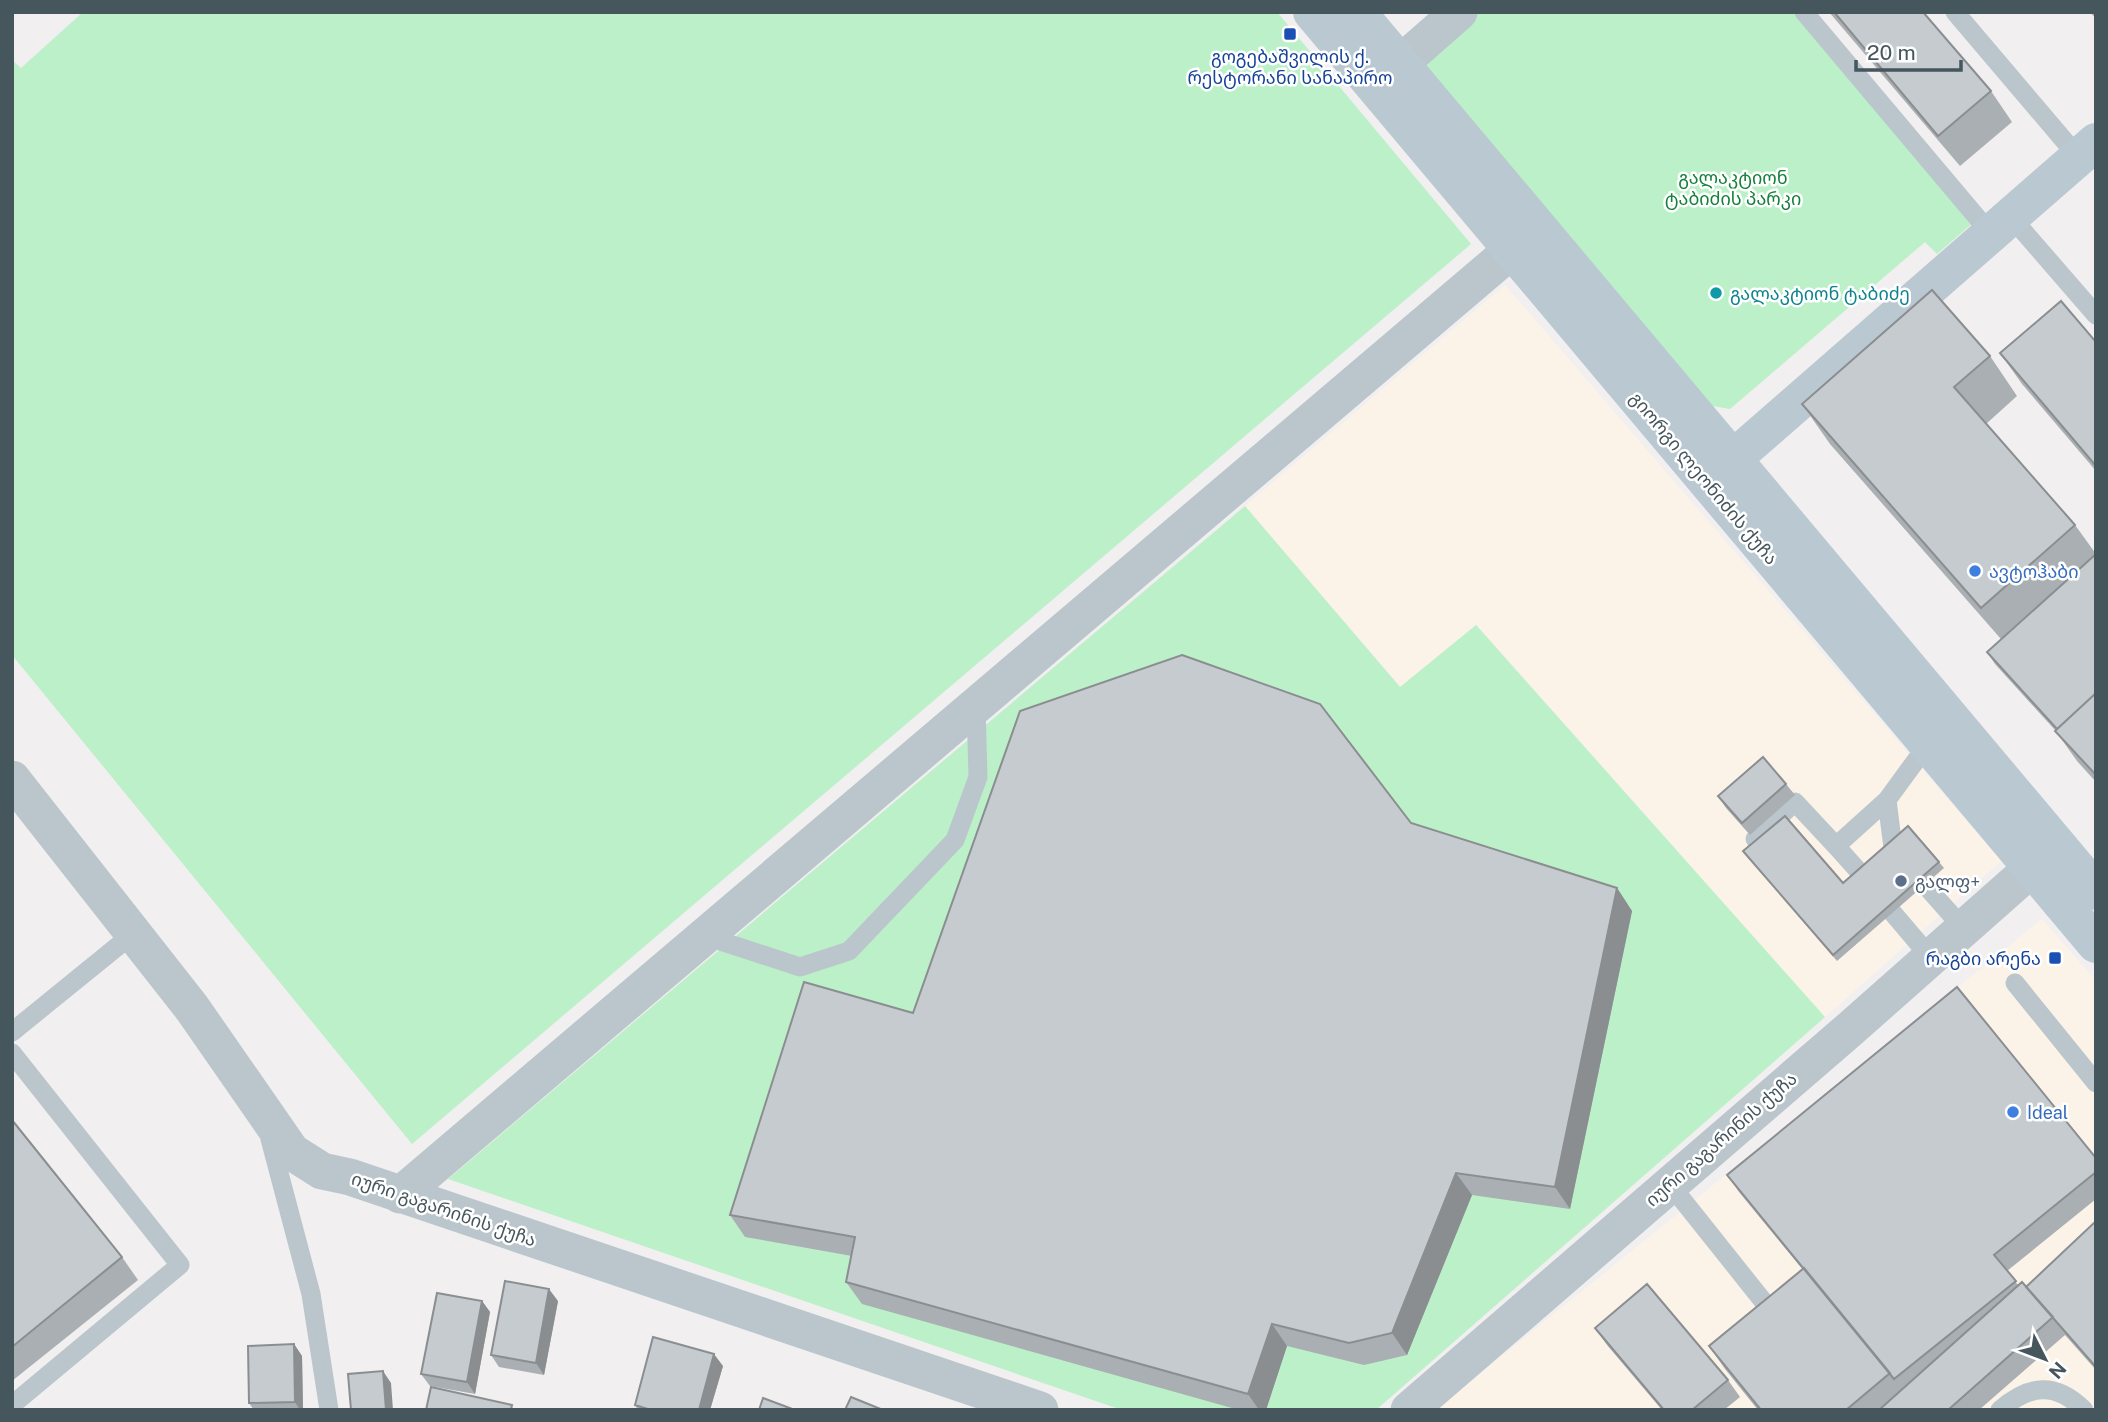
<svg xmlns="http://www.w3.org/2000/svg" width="2108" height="1422" viewBox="0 0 2108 1422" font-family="'Public Sans','Noto Sans Georgian',sans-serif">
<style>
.commercial{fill:#fcf3e8}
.green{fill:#bcf0c8}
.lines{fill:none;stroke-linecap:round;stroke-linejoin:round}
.lane{stroke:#bac6cc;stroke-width:19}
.street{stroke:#bac6cc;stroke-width:37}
.secondary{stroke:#bac9d1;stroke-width:38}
.wall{fill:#a9afb2}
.shaded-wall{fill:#8a8e91}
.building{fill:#c5cbcf;stroke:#8a8e91;stroke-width:2}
.transit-dot{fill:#1a4fb4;stroke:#fff;stroke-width:2.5}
.culture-dot{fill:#0f9aa8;stroke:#fff;stroke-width:2.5}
.shop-dot{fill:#3f7fe0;stroke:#fff;stroke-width:2.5}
.service-dot{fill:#5c6f8a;stroke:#fff;stroke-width:2.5}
.labels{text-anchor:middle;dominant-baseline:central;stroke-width:5;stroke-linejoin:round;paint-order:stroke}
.transit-label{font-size:18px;fill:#164399;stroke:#fff}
.park-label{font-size:18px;fill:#14813a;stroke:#fff}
.culture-label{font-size:18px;fill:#0d838f;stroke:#fff;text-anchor:start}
.street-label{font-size:18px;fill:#46565d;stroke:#fff}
.shop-label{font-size:18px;fill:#366cbe;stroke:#fff;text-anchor:start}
.service-label{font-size:18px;fill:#4e5e75;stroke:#fff;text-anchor:start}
</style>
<rect width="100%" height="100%" fill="#f1efef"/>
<!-- commercial -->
<path class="commercial" d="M1505,285L2001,861L1825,1017L1477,625L1401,687L1245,506Z
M2042,919L2096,981V1410H1435Z"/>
<!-- green -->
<path class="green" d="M83,12H1277L1471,244L412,1144L12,655V60L21,68Z
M1475,12H1794L1974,222L1937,254L1925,242L1730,409L1707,405L1419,62Z
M1245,506L1400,687L1476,625L1825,1017L1376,1410H1122L448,1179Z"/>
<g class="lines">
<!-- lane -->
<path class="lane" d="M1804,12L1991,234
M1955,12L2079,158
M2011,217L2096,315
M1755,839L1795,802L1836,846
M1893,848L1887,800L1928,744
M1862,875L1836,846L1887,800
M1925,885L1964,929
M1892,912L1931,958
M705,936L800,967L849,951L955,840L978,777L976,706
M2015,983L2096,1083
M12,1032L134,933
M12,1053L180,1265L12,1405
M270,1139L311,1294L329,1410
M1669,1183L1775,1316
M2000,1410C2029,1385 2055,1381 2084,1410"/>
<!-- street -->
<path class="street" d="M1378,83L1459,12
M12,779L192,1008L292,1152L322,1171L350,1177L1040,1410
M400,1195L1512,250
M1409,1410L1849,1030L2032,868"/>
<!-- secondary -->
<path class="secondary" d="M1312,12L2096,944
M1357,12L2096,891
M1712,477L2096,142"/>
</g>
<!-- wall -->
<path class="wall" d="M1829,12H1923L1991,91L2012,122L1960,166Z
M2090,12H2096V19Z
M2096,342V471L2022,384L2000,353Z
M1990,356L2017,396L1986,424L2075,525L2096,554V782L2077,761L2055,730L1995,664L1987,652L2001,639L1830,444L1802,404Z
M1786,784L1795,795L1750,835L1726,808L1718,796Z
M1411,823L1617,888L1632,911L1570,1209L1472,1195L1407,1355L1364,1365L1287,1346L1266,1410H1239L862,1304L846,1282L852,1256L745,1237L730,1215L913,1013Z
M1743,851L1843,883L1939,862L1944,868L1837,961Z
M12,1120L122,1257L138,1280L12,1381Z
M2096,1158V1199L2007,1271L2018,1285L2026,1287L2096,1221V1370L2065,1335L1979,1410H1758L1725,1369L1709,1346L1803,1270L1739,1192L1727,1175Z
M482,1301L490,1312L475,1394L430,1386L421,1374Z
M558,1301L544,1375L499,1367L491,1355Z
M1595,1328L1728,1380L1740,1397L1724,1410H1662L1607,1345Z
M294,1344L302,1356L303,1410H254L249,1403Z
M723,1366L710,1410H638L635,1405Z"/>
<!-- shaded-wall -->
<path class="shaded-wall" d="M1617,888L1632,911L1570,1209L1555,1187Z
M1456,1173L1472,1195L1407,1355L1392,1333Z
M549,1289L558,1301L544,1375L536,1363Z
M482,1301L490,1312L475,1394L467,1382Z
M1272,1324L1287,1346L1266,1410H1259L1248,1394Z
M294,1344L302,1356L303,1410H300L295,1402Z
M714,1354L723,1366L710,1410H699Z
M383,1371L391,1383L393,1410H386Z"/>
<!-- building -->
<path class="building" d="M1834,12H1923L1991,91L1938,136Z
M1932,290L1990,356L1954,387L2075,525L1981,608L1802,404Z
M2061,301L2096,342V466L2000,353Z
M2096,554V693L2057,729L1987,652Z
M1182,655L1320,704L1411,823L1617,888L1555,1187L1456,1173L1392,1333L1349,1343L1272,1324L1248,1394L846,1282L855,1237L730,1215L804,982L913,1013L1020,711Z
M2096,693V775L2055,731Z
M1763,757L1786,784L1742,823L1718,796Z
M1785,816L1843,883L1908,826L1939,862L1833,955L1743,851Z
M1957,987L2096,1158V1172L1994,1255L2016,1281L1894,1379L1727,1175Z
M12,1120L122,1257L12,1347Z
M2096,1221V1366H2095L2026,1287Z
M1804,1268L1890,1373L1846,1410H1761L1709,1346Z
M505,1281L549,1289L536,1363L491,1355Z
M2022,1282L2053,1317L1948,1410H1879Z
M1647,1284L1728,1380L1692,1410H1664L1595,1328Z
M437,1293L482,1301L467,1382L421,1374Z
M653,1337L714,1354L699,1410H651L635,1405Z
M294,1344L295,1402L249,1403L248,1346Z
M383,1371L386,1410H351L348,1374Z
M431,1387L512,1405L511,1410H426Z
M851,1397L883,1410H845Z
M763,1398L795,1410H759Z"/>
<!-- markers -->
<g class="transit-dot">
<rect x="1283" y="27" width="14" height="14" rx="3.5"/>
<rect x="2048" y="951" width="14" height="14" rx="3.5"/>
</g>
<circle class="culture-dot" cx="1716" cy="293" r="7"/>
<g class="shop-dot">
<circle cx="1975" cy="571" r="7"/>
<circle cx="2013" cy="1112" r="7"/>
</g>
<circle class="service-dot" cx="1901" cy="881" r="7"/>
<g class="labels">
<!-- transit labels -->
<g class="transit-label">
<text x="1290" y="56">გოგებაშვილის ქ.<tspan x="1290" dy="21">რესტორანი სანაპირო</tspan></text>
<text x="2041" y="958" text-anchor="end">რაგბი არენა</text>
</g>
<!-- park labels -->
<g class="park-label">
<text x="1733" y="177">გალაკტიონ<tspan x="1733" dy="21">ტაბიძის პარკი</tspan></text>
</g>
<!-- culture labels -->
<g class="culture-label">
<text x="1730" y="293">გალაკტიონ ტაბიძე</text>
</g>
<!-- street labels -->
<g class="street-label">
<text transform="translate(1704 478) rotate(50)">გიორგი ლეონიძის ქუჩა</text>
<text transform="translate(1721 1139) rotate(-41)">იური გაგარინის ქუჩა</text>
<text transform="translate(444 1209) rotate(19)">იური გაგარინის ქუჩა</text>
</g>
<!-- shop labels -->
<g class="shop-label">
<text x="1989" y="571">ავტოჰაბი</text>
<text x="2027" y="1112">Ideal</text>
</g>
<!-- service labels -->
<g class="service-label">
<text x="1915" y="881">გალფ+</text>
</g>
</g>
<!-- border -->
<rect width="2108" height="1422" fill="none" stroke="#46565d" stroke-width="28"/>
<!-- north arrow -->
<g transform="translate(2045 1359) rotate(132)" stroke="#ffffff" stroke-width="5" paint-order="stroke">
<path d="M0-5L12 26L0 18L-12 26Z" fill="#46565d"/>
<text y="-10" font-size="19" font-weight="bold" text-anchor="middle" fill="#46565d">N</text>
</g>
<!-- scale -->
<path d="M1856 60v10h105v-10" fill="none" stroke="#46565d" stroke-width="3.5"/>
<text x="1867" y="60" font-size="21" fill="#46565d" stroke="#ffffff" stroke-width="5" paint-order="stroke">20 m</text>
</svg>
